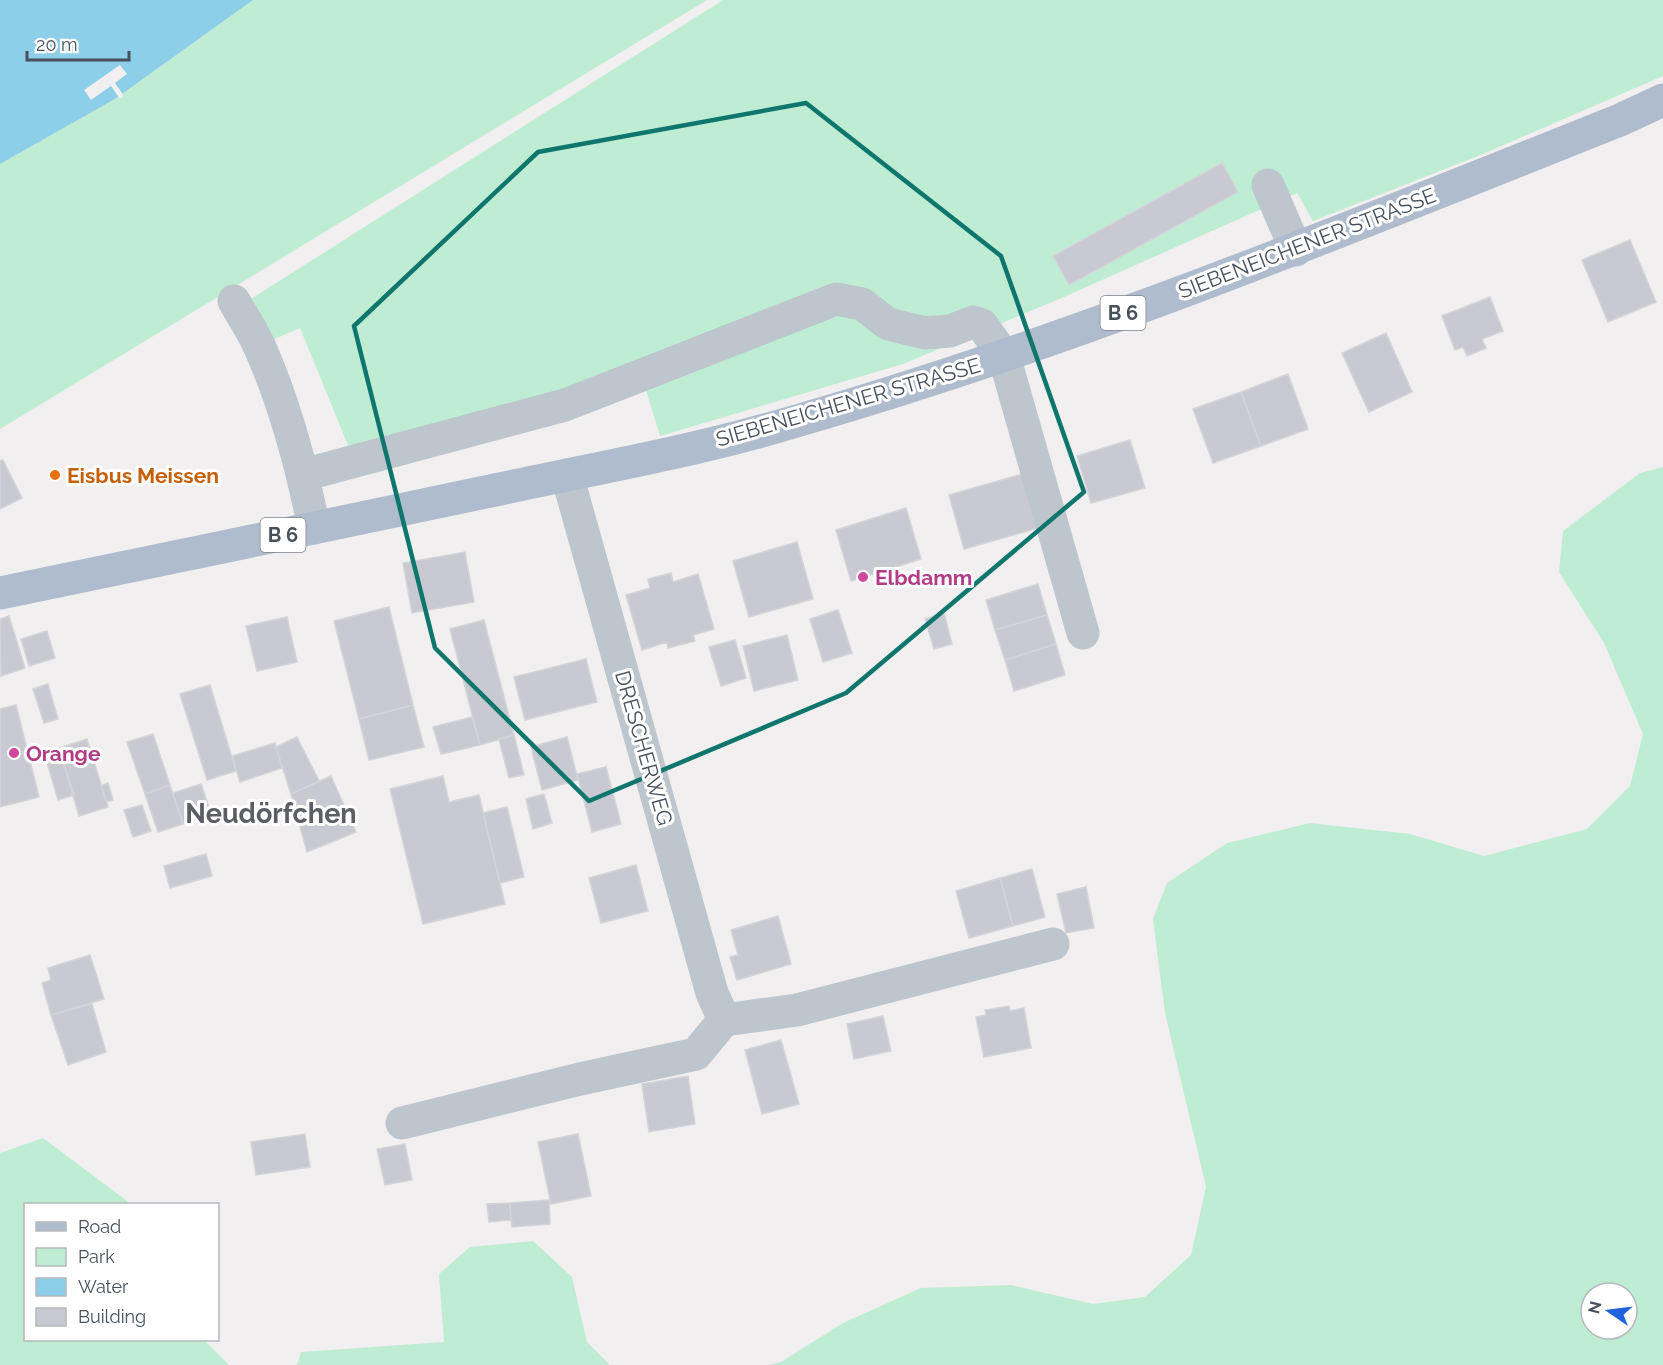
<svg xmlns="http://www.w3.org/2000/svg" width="1663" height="1365" viewBox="0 0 1663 1365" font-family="Raleway,sans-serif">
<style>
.green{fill:#bfedd4;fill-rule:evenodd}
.water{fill:#8dcee9}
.pier{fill:#f1efef}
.building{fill:#c9cad1;stroke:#d3d4da;stroke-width:1.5}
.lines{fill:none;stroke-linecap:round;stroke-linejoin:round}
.minor{stroke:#bdc5cd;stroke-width:33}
.major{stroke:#afbccd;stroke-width:33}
.marked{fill:none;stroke:#0f766e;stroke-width:4.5;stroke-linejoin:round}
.food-dot{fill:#e8710a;stroke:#fff;stroke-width:2}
.hotel-dot{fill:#d1479c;stroke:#fff;stroke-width:2}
.labels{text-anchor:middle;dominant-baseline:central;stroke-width:6;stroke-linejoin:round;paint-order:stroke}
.shield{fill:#fff;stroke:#7e848c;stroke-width:1.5}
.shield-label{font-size:20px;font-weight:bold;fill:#47505b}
.street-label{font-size:21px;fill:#47505b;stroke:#fff}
.food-label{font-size:21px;font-weight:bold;fill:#c56008;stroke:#fff;text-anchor:start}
.hotel-label{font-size:21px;font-weight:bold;fill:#b23c85;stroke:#fff;text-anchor:start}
.district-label{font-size:27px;font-weight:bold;fill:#5c5e63;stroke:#fff}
</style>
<rect width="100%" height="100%" fill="#f1efef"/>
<!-- green -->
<path class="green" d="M253,0H707L0,429V164L115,99Z
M723,0H1663V76L1483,154L1313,221L1297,193L1064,297L903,364L660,436L644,384L562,397L352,455L300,328L270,341L246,302Z
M1663,467V1365H769L781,1362L843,1323L921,1288L1011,1285L1093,1304L1145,1297L1191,1255L1206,1187L1165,1013L1153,919L1167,883L1227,843L1310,823L1410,834L1484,856L1587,829L1630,786L1643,734L1604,643L1559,572L1563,531L1640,473ZM1591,1293H1627V1329H1591Z
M43,1138L131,1204H26V1340H204L229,1365H0V1153Z
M533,1241L572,1277L587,1342L610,1365H297L301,1352L444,1342L439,1274L470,1247Z"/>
<!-- water -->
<path class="water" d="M0,0H253L115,99L0,164Z"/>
<!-- pier -->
<path class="pier" d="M120,65L127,74L115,83L124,96L120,99L111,86L91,100L84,90Z"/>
<!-- building -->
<path class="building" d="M1222,163L1238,192L1069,285L1053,256Z
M1630,240L1656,302L1608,322L1582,260Z
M1490,297L1503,331L1482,339L1486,348L1467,356L1463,347L1455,350L1442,316Z
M1386,333L1412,392L1369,412L1342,353Z
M1288,374L1308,429L1261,446L1241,392Z
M1241,392L1261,446L1213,463L1193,409Z
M1130,440L1145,488L1091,503L1077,456Z
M3,460L22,498L0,509V461Z
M1026,473L1042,527L964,549L949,495Z
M906,508L921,559L851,581L836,530Z
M797,542L813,599L749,617L733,561Z
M465,552L474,602L412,613L403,563Z
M671,573L673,582L698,574L714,629L693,635L695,641L668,648L667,642L642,650L626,595L650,588L648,579Z
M1038,584L1047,615L995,630L986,600Z
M389,607L413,705L359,719L334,621Z
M838,610L852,653L823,662L810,619Z
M944,613L952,644L934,649L925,619Z
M1047,615L1056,644L1005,660L995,630Z
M9,616L25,668L1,676L0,619Z
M287,617L297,662L257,671L246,626Z
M484,620L514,735L480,745L450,629Z
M47,631L55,658L29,666L21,639Z
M787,635L798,680L754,691L743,646Z
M735,640L746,678L721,686L709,647Z
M1056,644L1065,675L1014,691L1005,660Z
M586,659L597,702L525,720L514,677Z
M48,684L58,719L44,723L33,689Z
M210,685L236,771L207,780L180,694Z
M16,705L39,797L0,807V709Z
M413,705L424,747L369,760L359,719Z
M472,717L480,745L441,754L433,727Z
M153,734L170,785L145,794L127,742Z
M514,735L524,775L509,778L499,739Z
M297,737L319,781L291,794L276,747Z
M567,737L578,780L542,790L531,747Z
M87,739L108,807L79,816L59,748Z
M275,743L282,768L240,782L232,756Z
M59,748L74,795L58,800L44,752Z
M606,767L621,824L592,832L577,774Z
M331,776L356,832L307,852L291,794Z
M443,776L449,802L479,795L505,904L423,924L390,789Z
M108,783L113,800L106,802L101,786Z
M201,784L211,813L183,824L173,793Z
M170,785L183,824L158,832L145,794Z
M544,794L552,823L533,829L526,799Z
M142,805L151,831L133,837L124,810Z
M507,807L524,877L500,883L483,813Z
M206,854L212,876L170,888L164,866Z
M636,865L648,911L601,923L589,878Z
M1032,869L1045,917L1013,926L1000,878Z
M1000,878L1013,926L969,938L956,891Z
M1086,887L1094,928L1066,933L1057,894Z
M778,916L791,964L737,980L730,957L738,955L731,930Z
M90,955L104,999L51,1015L42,983L51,980L48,968Z
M92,1004L106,1052L68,1065L51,1015Z
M1009,1006L1010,1011L1024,1008L1031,1048L984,1057L976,1017L986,1015L985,1010Z
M883,1016L891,1051L854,1059L847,1024Z
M781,1040L799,1104L762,1114L745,1050Z
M688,1076L695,1124L649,1132L642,1084Z
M305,1134L310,1167L256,1175L251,1142Z
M578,1134L591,1196L551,1204L538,1142Z
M405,1144L412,1180L385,1185L377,1149Z
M549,1200L550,1224L512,1227L510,1203Z
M510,1203L511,1220L489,1222L487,1204Z"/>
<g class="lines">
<!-- minor -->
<path class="minor" d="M1268,185L1296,250
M234,301C243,317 254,333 261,350C286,407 302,468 314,528
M303,475L565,405L836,299L862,304L888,324L925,333L950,331L973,322L982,325L1004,356L1083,633
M567,475L712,993L724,1020
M402,1123L580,1079L696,1054L724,1020L797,1010L1053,944"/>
<!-- major -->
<path class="major" d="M0,593C167,559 333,524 500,489C588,470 679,454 765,430C1058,348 1339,232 1620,120L1663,100"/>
</g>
<!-- marked area -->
<path class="marked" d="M806,103L1001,256L1084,492L846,693L589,801L435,648L354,326L538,152Z"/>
<!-- markers -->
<circle class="food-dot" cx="55" cy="475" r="6"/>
<g class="hotel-dot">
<circle cx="863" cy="577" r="6"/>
<circle cx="14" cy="753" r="6"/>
</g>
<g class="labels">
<!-- shield labels -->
<g class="shield">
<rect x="1100.5" y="296" width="45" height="34" rx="4.5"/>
<rect x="260.5" y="518" width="45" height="34" rx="4.5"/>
</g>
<g class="shield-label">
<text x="1123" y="313">B 6</text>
<text x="283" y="535">B 6</text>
</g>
<!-- street labels -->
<g class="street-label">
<text transform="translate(1307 243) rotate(-21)">SIEBENEICHENER STRASSE</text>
<text transform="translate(848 402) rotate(-16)">SIEBENEICHENER STRASSE</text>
<text transform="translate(644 748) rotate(74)">DRESCHERWEG</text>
</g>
<!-- food labels -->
<g class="food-label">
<text x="67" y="475">Eisbus Meissen</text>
</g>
<!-- hotel labels -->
<g class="hotel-label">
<text x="875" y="577">Elbdamm</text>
<text x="26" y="753">Orange</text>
</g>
<!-- district labels -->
<g class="district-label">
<text x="271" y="813">Neudörfchen</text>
</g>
</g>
<!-- legend -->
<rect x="24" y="1203" width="195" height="138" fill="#ffffff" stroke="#b5b9bd" stroke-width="1.5"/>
<rect x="36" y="1222" width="30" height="9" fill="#afbccd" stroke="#b5b9bd" stroke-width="1.5"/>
<text x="78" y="1233" font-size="18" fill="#47505b">Road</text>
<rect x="36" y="1248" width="30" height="18" fill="#bfedd4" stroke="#b5b9bd" stroke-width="1.5"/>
<text x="78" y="1263" font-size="18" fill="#47505b">Park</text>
<rect x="36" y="1278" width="30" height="18" fill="#8dcee9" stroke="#b5b9bd" stroke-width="1.5"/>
<text x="78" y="1293" font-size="18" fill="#47505b">Water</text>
<rect x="36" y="1308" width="30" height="18" fill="#c9cad1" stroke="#b5b9bd" stroke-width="1.5"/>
<text x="78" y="1323" font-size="18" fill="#47505b">Building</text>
<!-- north arrow -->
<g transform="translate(1609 1311) rotate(284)"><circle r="28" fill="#ffffff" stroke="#b5b9bd" stroke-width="1.5"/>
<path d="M0-4.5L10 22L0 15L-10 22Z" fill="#2062da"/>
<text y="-9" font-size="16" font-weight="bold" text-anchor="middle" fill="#47505b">N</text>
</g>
<!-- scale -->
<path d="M27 51v9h102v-9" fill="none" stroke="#47505b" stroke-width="3"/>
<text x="36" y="51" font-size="18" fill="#47505b" stroke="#ffffff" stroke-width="4.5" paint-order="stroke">20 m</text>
</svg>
